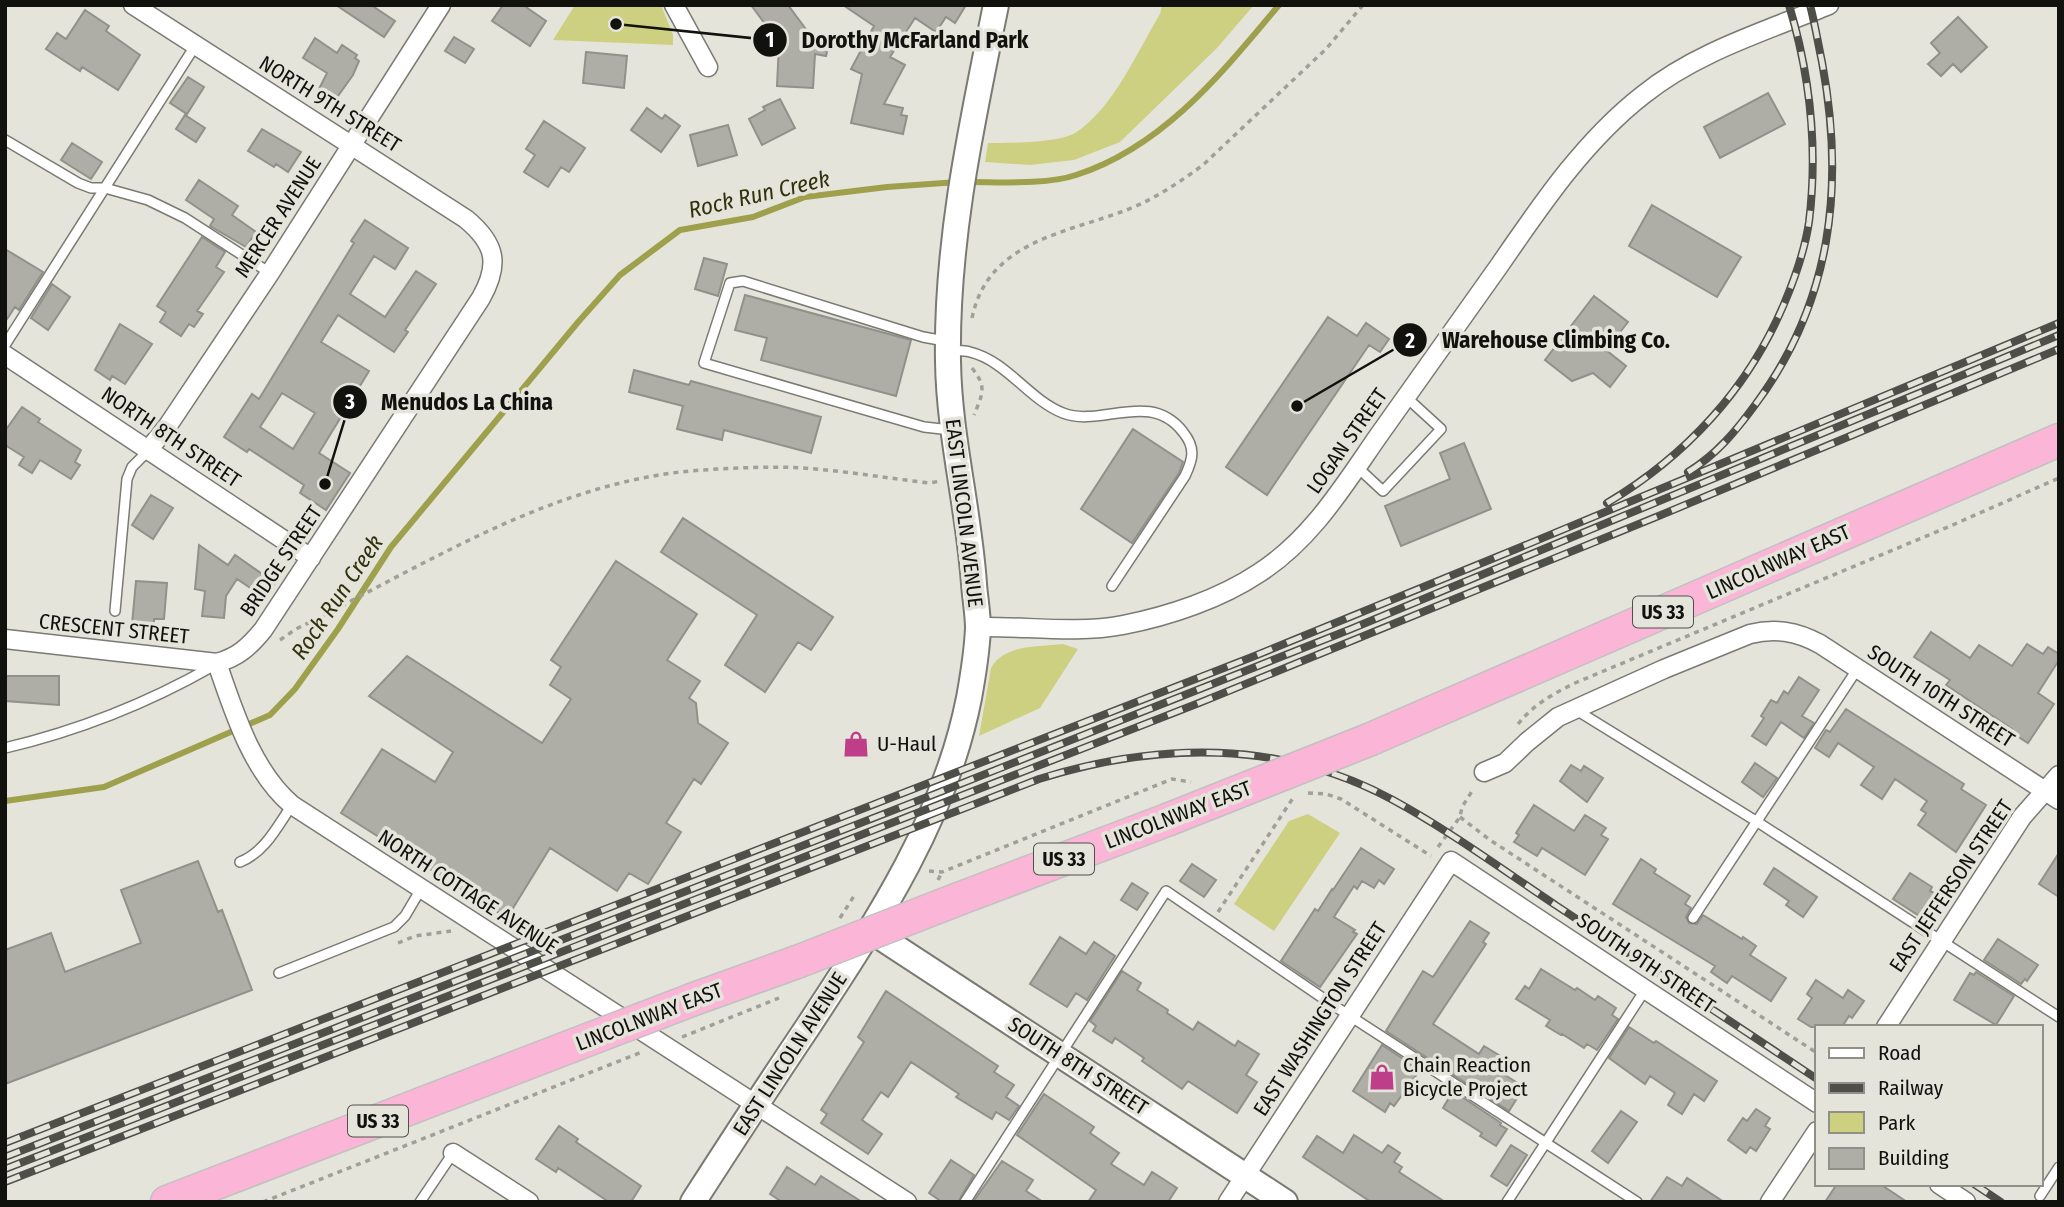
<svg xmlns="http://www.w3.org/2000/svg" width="2064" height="1207" viewBox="0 0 2064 1207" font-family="'Fira Sans Condensed',sans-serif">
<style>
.green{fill:#cdd081}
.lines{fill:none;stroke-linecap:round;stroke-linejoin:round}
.stream{stroke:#9ea04c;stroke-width:6}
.building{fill:#aeaea6;stroke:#909188;stroke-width:2;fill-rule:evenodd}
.lane-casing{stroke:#7a7a73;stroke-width:12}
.street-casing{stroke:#7a7a73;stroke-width:21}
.secondary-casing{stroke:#7a7a73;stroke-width:28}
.highway-casing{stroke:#c1c1c0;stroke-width:35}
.path{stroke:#a0a099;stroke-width:3.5;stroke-dasharray:5 5;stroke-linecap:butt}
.lane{stroke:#fff;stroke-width:9}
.street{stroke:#fff;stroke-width:18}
.secondary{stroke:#fff;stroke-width:24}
.highway{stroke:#fab5d7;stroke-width:32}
.rail-casing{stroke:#4f4f4a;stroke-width:8}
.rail{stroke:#e4e4db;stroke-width:5;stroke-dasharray:16;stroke-linecap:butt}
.highway-bridge-casing{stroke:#c1c1c0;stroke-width:35;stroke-linecap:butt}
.highway-bridge{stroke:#fab5d7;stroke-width:32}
.labels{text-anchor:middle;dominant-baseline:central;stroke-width:7;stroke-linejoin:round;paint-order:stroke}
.shield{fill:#e4e4db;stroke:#50504c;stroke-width:2}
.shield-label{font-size:19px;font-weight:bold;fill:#11110e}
.street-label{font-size:21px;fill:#11110e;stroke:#e4e4db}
.poi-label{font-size:21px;fill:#11110e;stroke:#e4e4db;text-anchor:start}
.water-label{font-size:23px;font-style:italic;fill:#31320d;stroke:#e4e4db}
.leader{fill:none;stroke:#11110e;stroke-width:2.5}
.callout-dot{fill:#11110e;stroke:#e4e4db;stroke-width:2.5}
.mark-label{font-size:21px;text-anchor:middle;font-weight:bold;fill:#fff}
.callout-label{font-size:23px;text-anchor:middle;font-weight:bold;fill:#11110e;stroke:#e4e4db;stroke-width:7;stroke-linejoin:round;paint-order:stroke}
</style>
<rect width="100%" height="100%" fill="#e4e4db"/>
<!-- green -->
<path class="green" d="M575,5H661L673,35V45L553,40Z
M1162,5H1254L1217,48L1120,142L1074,160L1030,165L985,162L988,143C1009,143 1058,143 1075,133C1113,109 1137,52 1160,14Z
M1063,644L1078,649L1040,708L979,736L991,668C1004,644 1039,647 1063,644Z
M1308,814L1340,833L1274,931L1234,904L1289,821Z"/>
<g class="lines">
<!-- stream -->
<path class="stream" d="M969,182C1000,182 1047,185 1076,175C1163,147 1222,73 1279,5
M5,801L104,787L270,715L295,689L338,629L391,547L579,321L620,275L680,230L753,217L805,197L887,187L958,182"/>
</g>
<!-- building -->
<path class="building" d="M336,5H371L395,21L384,37Z
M503,5H523L546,21L530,46L492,21Z
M751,5H788L811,36L830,40L826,56L815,54L813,88L777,86L779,43Z
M843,5H966L955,23L946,17L936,32L915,18L890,57L905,65L884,104L903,108L901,115L907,116L903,134L851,123L862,74L851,69L874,26Z
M85,10L109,26L106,31L140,55L118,90L82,67L80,71L46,49L57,33L66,39Z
M1958,17L1987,47L1961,72L1953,64L1941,76L1928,64L1940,53L1931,43Z
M454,37L474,49L465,63L445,51Z
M315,38L337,53L342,45L357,55L355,58L359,61L353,75L335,100L319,89L327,73L303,58Z
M586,52L627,56L624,88L583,83Z
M188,77L204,87L187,114L170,103Z
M1768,93L1785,124L1720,158L1704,127Z
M780,99L795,128L762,145L749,119L765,110L763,107Z
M647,108L662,119L665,115L680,126L661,152L631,130Z
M185,115L205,128L196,142L176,129Z
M544,121L585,148L569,172L561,167L548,187L524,172L535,155L526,149Z
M728,125L737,155L698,166L690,135Z
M262,129L301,152L288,172L276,164L274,167L248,151Z
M72,143L102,162L91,179L61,160Z
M199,180L238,206L232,215L256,232L246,247L210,226L214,219L186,200Z
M1652,205L1741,257L1717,297L1629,246Z
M365,220L408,248L395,269L374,256L350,294L385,317L416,271L436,284L405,330L408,332L394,352L338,315L321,342L369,371L319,453L350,473L326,510L300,493L304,485L249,449L247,452L224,437L252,394L259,399L354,243L351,241ZM282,393L315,413L293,449L260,427Z
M202,237L225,252L216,267L224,272L197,311L203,314L194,327L189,324L181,336L160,322L166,312L157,306Z
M5,249L43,272L19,310L15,307L5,322Z
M704,258L727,264L718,296L695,289Z
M52,284L70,297L48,330L31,318Z
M745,295L911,340L896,396L761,360L767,338L735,330Z
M1594,296L1628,322L1606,350L1626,366L1610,387L1593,373L1572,381L1545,360Z
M1328,317L1357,336L1366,323L1389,339L1380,352L1369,345L1267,495L1226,467Z
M120,324L152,344L125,384L112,376L110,380L95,370Z
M634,370L689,385L691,381L821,417L811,453L724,430L722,440L677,429L683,406L629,392Z
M22,407L40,419L38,422L81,450L75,462L80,465L71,479L40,460L32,473L19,465L24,457L5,445V431Z
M1133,429L1183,462L1179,473L1132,543L1081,509Z
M1464,443L1491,509L1401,546L1385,506L1450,479L1440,453Z
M151,495L173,508L153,539L132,525Z
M683,518L833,617L811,650L798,642L765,692L725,665L757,615L661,552Z
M199,545L228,565L235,555L275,583L265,598L237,579L226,596L224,618L202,616L205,591L195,589Z
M616,561L697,614L667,660L700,681L689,698L696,703L698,723L728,743L701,784L694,779L666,823L681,832L648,884L629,873L617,891L550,848L507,918L341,813L382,749L435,782L453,752L369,696L407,656L542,743L571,699L550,685L561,667L551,660Z
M136,581L167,583L164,619H154V626L132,624Z
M1931,632L1970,658L1979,645L2012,666L2027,644L2043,654L2048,647L2059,654V660L2038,693L2054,704L2028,743L2011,732L2012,729L1946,685L1950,680L1914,657Z
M5,676H59V705L5,701Z
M1799,677L1819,690L1802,716L1814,723L1804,738L1781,722L1766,745L1752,736L1764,718L1761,716L1771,700L1777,703L1784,691L1788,694Z
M1846,709L1964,784L1961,789L1986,805L1956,852L1918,825L1926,813L1921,810L1927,801L1895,779L1882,799L1861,785L1874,767L1838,743L1829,757L1815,748L1826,730L1830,732Z
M1755,763L1777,778L1763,797L1742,782Z
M1571,765L1581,771L1584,766L1603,778L1587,802L1560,781Z
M1534,805L1574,831L1585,815L1606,828L1601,835L1608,839L1585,875L1542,848L1537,856L1514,842L1519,835L1516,833Z
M1361,848L1394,869L1384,884L1379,880L1374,888L1362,881L1357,889L1354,886L1334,917L1355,930L1353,932L1357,934L1320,987L1281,961L1315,909L1318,911L1332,889L1333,890Z
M2059,853V897L2039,884Z
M1641,859L1656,869L1654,873L1690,896L1685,904L1691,908L1686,917L1689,923L1697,924L1703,915L1742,939L1743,937L1756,946L1750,955L1786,978L1771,1001L1732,976L1727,983L1711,972L1715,966L1613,904Z
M198,861L218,912L222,910L252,990L5,1084V950L51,933L65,972L141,943L121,890Z
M1192,864L1216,880L1204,897L1180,881Z
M1774,868L1817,897L1803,917L1786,905L1789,901L1764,884Z
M1910,873L1932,887L1930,891L1936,894L1921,917L1893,899Z
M1132,883L1148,893L1137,910L1121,900Z
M1470,921L1489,933L1483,942L1486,944L1433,1024L1479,1054L1484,1046L1512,1063L1505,1075L1524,1087L1509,1111L1386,1031L1423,971L1433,977Z
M1060,937L1086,954L1094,942L1115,956L1087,1000L1076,993L1067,1007L1030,984Z
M1998,939L2038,965L2027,981L2025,979L2021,984L1984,960Z
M1541,969L1575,990L1577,988L1595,1000L1598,996L1616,1008L1612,1015L1618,1019L1597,1050L1587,1044L1584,1048L1562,1034L1561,1035L1546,1026L1550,1020L1516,999L1525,986L1529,989Z
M1122,971L1141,983L1137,990L1168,1010L1167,1013L1193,1030L1198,1022L1235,1046L1238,1041L1259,1054L1246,1075L1257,1082L1237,1113L1188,1081L1182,1089L1142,1061L1144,1058L1115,1038L1112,1043L1093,1031L1096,1026L1090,1021Z
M1976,972L2014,996L1996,1025L1954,1000L1970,973L1974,975Z
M1816,980L1843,998L1848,990L1864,1001L1852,1018L1849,1016L1842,1027H1811L1798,1019L1812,998L1807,994Z
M886,991L998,1066L994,1072L1014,1085L1006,1097L1019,1106L1009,1120L996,1112L992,1119L956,1097L959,1094L911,1062L888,1097L881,1092L862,1120L882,1134L868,1154L821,1123L827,1114L821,1110L864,1042L858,1037Z
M1629,1027L1654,1043L1656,1041L1717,1081L1704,1101L1694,1094L1682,1114L1668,1105L1675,1093L1650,1076L1645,1084L1609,1058Z
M1382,1045L1420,1070L1394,1106L1390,1103L1385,1112L1353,1091Z
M1453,1091L1501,1123L1500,1125L1507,1129L1496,1146L1480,1136L1482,1133L1443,1108Z
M1044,1094L1094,1127L1090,1133L1119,1153L1111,1164L1144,1185L1152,1172L1177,1188L1168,1202H1088L1096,1190L1017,1135Z
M1756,1109L1770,1118L1765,1126L1770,1129L1756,1151L1750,1147L1746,1153L1728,1140L1743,1118L1747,1121Z
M1621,1111L1637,1122L1608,1163L1592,1151Z
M559,1126L578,1139L576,1142L641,1186L631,1202H609L558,1168L556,1172L536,1159Z
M1354,1135L1382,1153L1388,1145L1400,1153L1394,1162L1402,1167L1399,1172L1445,1202H1371L1303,1157L1317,1136L1343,1153Z
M1511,1145L1527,1155L1507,1186L1491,1176Z
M951,1160L974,1175L958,1202H942L929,1193Z
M1002,1161L1033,1180L1026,1191L1043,1202H973Z
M787,1167L815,1185L821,1176L862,1202H782L770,1194Z
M1667,1177L1682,1186L1687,1178L1724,1202H1650Z
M1837,1184H1880L1907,1202H1825Z"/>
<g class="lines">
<!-- lane casing -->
<g class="lane-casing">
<path id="lane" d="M5,140L78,183L91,188H105L148,200L185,218L270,273
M945,341L923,337L743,281L730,283L704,363L924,427L951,430
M5,345L195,46
M948,350C955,351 963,350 970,352C1007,361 1028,399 1063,413C1101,428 1150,389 1183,432C1196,448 1193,459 1185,476L1112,586
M1357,467L1383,491L1441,429L1406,397
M115,611L127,479L132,467L149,450
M1576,710L1756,821L2059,1017
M5,748C77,731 148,703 213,666
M240,862C265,852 277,827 292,805
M1693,918L1858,668
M279,973L394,927L405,916L421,889
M2040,1196L2059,1167
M420,1202L453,1153
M965,1202L1166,891L1333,1005L1637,1202
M1507,1202L1645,990"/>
</g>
<!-- street casing -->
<g class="street-casing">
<path id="street" d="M674,5L708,67
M5,355L311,558
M149,449L167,427L270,273L441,5
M978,627C1026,626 1076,634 1123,625C1169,616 1220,599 1259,573C1312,539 1344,485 1379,435C1419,378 1459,322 1499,266C1541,205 1584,141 1643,95C1696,52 1766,31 1829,5
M5,639L217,663C238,657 249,647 263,630L481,298C500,264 496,244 466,219L133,5
M217,663C234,712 252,771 292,805L907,1202
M1484,772L1505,763L1527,742L1558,717L1664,669L1750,634C1775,628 1796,631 1820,644L2059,800
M1886,1027L2022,817L2059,775
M453,1153L529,1202
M1939,1184L1966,1202
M1228,1202L1451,861L1817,1103
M1770,1202L1817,1131"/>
</g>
<!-- secondary casing -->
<g class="secondary-casing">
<path id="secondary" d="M871,931L1285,1202
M693,1202C731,1143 770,1083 809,1025C876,923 945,820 969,698C973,676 977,651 978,628C978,614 975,598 974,584C969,509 949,436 948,361C946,240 972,123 996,5"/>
</g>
<!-- highway casing -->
<g class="highway-casing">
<path id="highway" d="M1371,739L2059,440
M961,898L1167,820
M694,999L797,962
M167,1202L569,1047"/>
</g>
<!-- path -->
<path class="path" d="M972,318C988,240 1068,233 1129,209C1156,198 1180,182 1203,165L1326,49L1363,5
M972,368C987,387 983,393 974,415
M280,640L296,629C426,565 554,480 702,470C736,468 770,466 803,468C845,471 887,478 929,483L941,481
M1518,724C1534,704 1553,694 1575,683L1948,527L2059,478
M1308,793L1326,794L1341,799L1431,856
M1460,817L1490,840L1817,1053
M1438,847L1460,817L1462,807L1474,788
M929,871L942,872L1172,779L1191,782
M938,880L942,872
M1218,912L1293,798
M840,918L854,896
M398,943L415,936L451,931
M682,1037L779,998
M263,1202L642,1052"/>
<!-- lane -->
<use href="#lane" class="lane"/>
<!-- street -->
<use href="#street" class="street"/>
<!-- secondary -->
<use href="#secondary" class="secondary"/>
<!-- highway -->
<use href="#highway" class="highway"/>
<!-- rail casing -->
<g class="rail-casing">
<path id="rail" d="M1688,472C1716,455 1736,431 1755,405C1832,302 1845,186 1822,62C1818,43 1815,24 1810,5
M1607,503C1686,456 1748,389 1784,304C1795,278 1805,249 1809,222C1818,149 1810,75 1789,5
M5,1143L1252,657L1521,547L2059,323
M5,1157L940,792L1351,629L2059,335
M5,1169L1199,703L1661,515L2059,349
M5,1182L1039,779C1157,742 1281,739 1393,800C1450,831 1503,870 1557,906C1644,964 1731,1022 1817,1079
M1974,1184L2001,1202"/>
</g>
<!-- rail -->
<use href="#rail" class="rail"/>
<!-- highway-bridge casing -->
<g class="highway-bridge-casing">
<path id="highway-bridge" d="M1167,820L1371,739
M797,962L961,898
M569,1047L694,999"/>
</g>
<!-- highway-bridge -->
<use href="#highway-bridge" class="highway-bridge"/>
</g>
<!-- icons -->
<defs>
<g id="shop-bare" transform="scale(2.1)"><path d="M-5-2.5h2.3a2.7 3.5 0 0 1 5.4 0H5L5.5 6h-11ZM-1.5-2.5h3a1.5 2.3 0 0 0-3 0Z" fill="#be3e8a" stroke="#e4e4db" stroke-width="2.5" paint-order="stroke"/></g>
</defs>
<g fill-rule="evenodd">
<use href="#shop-bare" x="856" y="744"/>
<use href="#shop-bare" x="1382" y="1077"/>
</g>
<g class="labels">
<!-- shield labels -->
<g class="shield">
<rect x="1633" y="596.5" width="60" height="31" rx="5"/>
<rect x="1034" y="843.5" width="60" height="31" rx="5"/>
<rect x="348" y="1105.5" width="60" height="31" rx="5"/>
</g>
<g class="shield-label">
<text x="1663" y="612">US 33</text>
<text x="1064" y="859">US 33</text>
<text x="378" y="1121">US 33</text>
</g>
<!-- street labels -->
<g class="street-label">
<text transform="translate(330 104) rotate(32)">NORTH 9TH STREET</text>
<text transform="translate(278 217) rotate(-57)">MERCER AVENUE</text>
<text transform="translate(171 437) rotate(34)">NORTH 8TH STREET</text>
<text transform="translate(1347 441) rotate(-55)">LOGAN STREET</text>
<text transform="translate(964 513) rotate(83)">EAST LINCOLN AVENUE</text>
<text transform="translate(281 561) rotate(-56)">BRIDGE STREET</text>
<text transform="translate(1778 562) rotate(-24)">LINCOLNWAY EAST</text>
<text transform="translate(114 629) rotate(6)">CRESCENT STREET</text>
<text transform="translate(1941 696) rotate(33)">SOUTH 10TH STREET</text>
<text transform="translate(1178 815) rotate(-21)">LINCOLNWAY EAST</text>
<text transform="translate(1951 886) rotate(-56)">EAST JEFFERSON STREET</text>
<text transform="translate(468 892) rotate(33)">NORTH COTTAGE AVENUE</text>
<text transform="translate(1646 963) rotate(34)">SOUTH 9TH STREET</text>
<text transform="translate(649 1017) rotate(-21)">LINCOLNWAY EAST</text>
<text transform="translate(1320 1019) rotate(-57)">EAST WASHINGTON STREET</text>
<text transform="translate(790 1054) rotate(-57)">EAST LINCOLN AVENUE</text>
<text transform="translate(1078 1066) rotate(33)">SOUTH 8TH STREET</text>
</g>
<!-- poi labels -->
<g class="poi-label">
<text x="877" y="744">U-Haul</text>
<text x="1403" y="1065">Chain Reaction<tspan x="1403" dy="24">Bicycle Project</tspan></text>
</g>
<!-- water labels -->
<g class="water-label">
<text transform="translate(759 194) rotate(-13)">Rock Run Creek</text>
<text transform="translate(337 597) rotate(-56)">Rock Run Creek</text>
</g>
</g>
<!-- callouts -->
<path class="leader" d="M616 24L770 40M1297 406L1410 340M325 484L350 402"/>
<g class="callout-dot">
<circle cx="616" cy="24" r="7"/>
<circle cx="1297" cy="406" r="7"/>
<circle cx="325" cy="484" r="7"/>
<circle cx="770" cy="40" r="18"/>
<circle cx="1410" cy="340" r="18"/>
<circle cx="350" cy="402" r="18"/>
</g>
<g class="mark-label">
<text x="770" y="47">1</text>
<text x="1410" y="348">2</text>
<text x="350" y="409">3</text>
</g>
<g class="callout-label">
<text x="915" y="48">Dorothy McFarland Park</text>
<text x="1556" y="348">Warehouse Climbing Co.</text>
<text x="467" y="410">Menudos La China</text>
</g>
<!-- border -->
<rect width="2064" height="1207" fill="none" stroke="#11110e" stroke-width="14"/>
<!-- legend -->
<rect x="1815" y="1025" width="228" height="161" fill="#e4e4db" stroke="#909089" stroke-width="2"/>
<rect x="1829" y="1048" width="35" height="10" fill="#ffffff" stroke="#909089" stroke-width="2"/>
<text x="1878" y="1060" font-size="21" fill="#11110e">Road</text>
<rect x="1829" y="1083" width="35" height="10" fill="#4f4f4a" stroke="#909089" stroke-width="2"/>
<text x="1878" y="1095" font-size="21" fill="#11110e">Railway</text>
<rect x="1829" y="1112" width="35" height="21" fill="#cdd081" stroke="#909089" stroke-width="2"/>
<text x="1878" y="1130" font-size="21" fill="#11110e">Park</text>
<rect x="1829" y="1148" width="35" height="21" fill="#aeaea6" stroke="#909089" stroke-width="2"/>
<text x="1878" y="1165" font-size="21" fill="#11110e">Building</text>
</svg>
